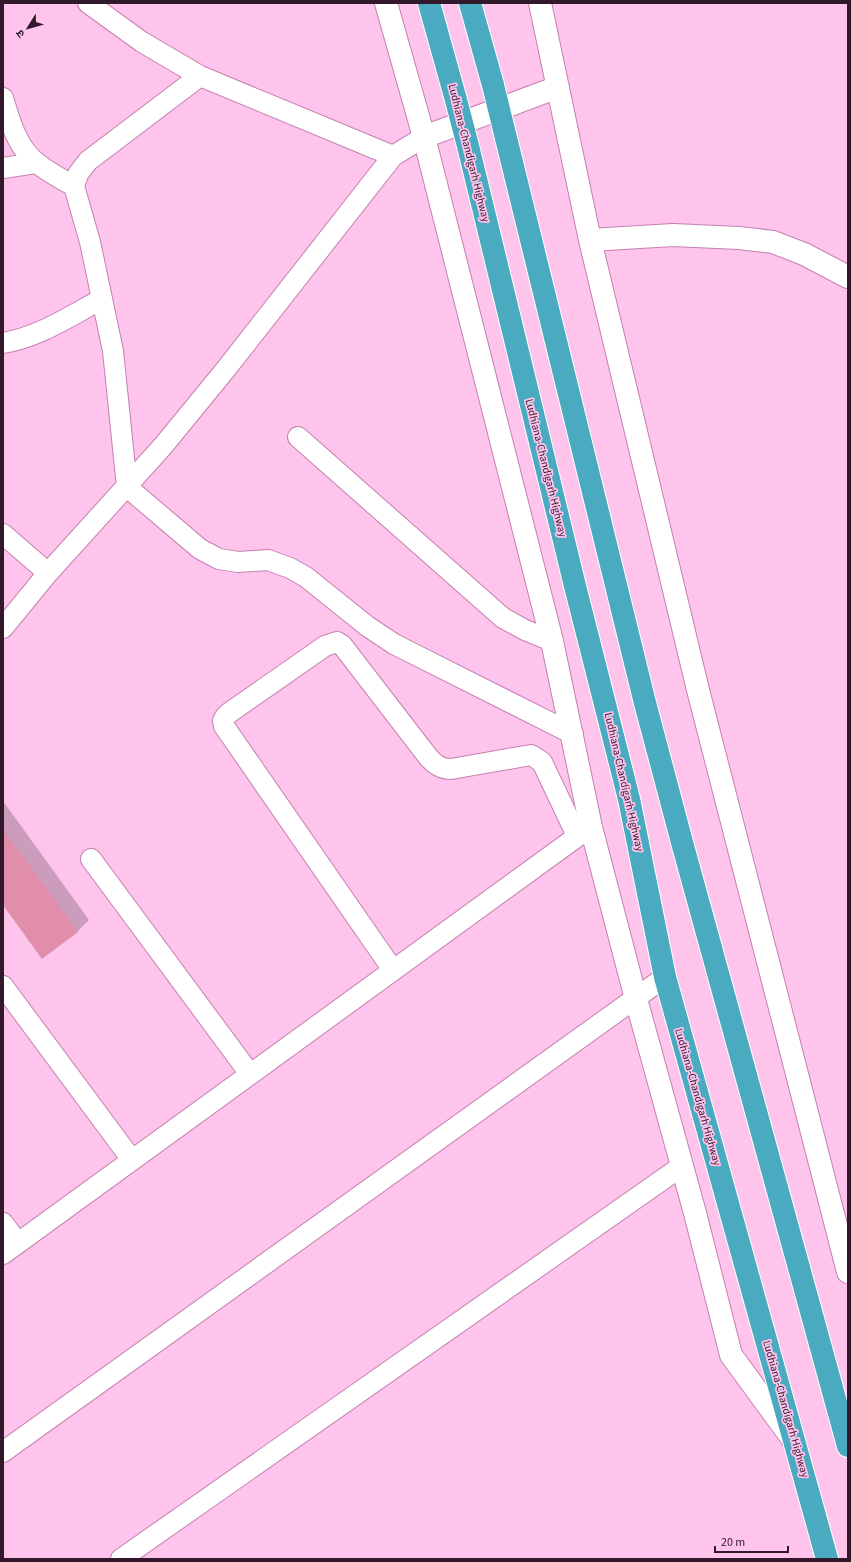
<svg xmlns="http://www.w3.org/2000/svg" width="851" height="1562" viewBox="0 0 851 1562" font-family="'Source Sans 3','Noto Sans Devanagari',sans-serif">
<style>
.shadow{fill:#0003}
.building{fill:#e18eaa}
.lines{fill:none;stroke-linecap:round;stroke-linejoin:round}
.minor-casing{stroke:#c480b0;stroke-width:22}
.tertiary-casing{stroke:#c480b0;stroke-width:24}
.trunk-casing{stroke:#fff;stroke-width:24}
.minor{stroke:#fff;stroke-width:20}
.tertiary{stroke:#fff;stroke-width:22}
.trunk{stroke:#4aaac0;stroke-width:22}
.trunk-bridge-casing{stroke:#fff;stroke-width:24;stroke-linecap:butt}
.trunk-bridge{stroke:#4aaac0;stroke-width:22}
.labels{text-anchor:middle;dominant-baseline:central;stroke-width:3.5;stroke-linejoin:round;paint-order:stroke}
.street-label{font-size:11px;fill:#32182b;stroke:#fec4eb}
</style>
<rect width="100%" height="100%" fill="#fec4eb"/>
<!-- shadow -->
<path class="shadow" d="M3,801L89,920L78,931L42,957L3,904Z"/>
<!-- building -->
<path class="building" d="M3,829L78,932L42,959L3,905Z"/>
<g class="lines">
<!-- minor casing -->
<g class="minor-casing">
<path id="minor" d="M88,3L142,42L200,76L393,156
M200,76L88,161L78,174L74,186L90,242L113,351L127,487L200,549L219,559L238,562L268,560L290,568L306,577L367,626L394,644L573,734
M3,98C10,121 17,148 37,163C48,172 61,179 74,186
M3,168L36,163
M3,343C39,337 70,316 102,299
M298,437L503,618L525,630L552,641
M3,534L48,573
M3,628L48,573L163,446L226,369L393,156L424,137
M91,859L250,1074
M393,970L224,726L223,721L225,717L229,713L325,646L337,642L342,645L429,758C436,765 441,769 451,769L531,755L542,762L577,836
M3,986L132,1160
M3,1223L18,1243
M3,1254L589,828
M3,1452L665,977
M121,1559L682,1166"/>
</g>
<!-- tertiary casing -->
<g class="tertiary-casing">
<path id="tertiary" d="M386,3L424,137L552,641L591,827L636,999L695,1213L731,1355L794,1441
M540,3L590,240L698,690L848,1272
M424,137L558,87
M590,240L673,235L739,238L773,242L804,254L848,277"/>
</g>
<!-- trunk casing -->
<g class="trunk-casing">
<path id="trunk" d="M429,3L456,100
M470,3L493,85
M506,138L645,703L683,846L848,1446
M468,146L575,586L629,799L665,977L827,1559"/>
</g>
<!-- minor -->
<use href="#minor" class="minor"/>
<!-- tertiary -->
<use href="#tertiary" class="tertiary"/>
<!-- trunk -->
<use href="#trunk" class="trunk"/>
<!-- trunk-bridge casing -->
<g class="trunk-bridge-casing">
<path id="trunk-bridge" d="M493,85L506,138
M456,100L468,146"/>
</g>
<!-- trunk-bridge -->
<use href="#trunk-bridge" class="trunk-bridge"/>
</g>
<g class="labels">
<!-- street labels -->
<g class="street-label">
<text transform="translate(469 153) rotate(76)">Ludhiana-Chandigarh Highway</text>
<text transform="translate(546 468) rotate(76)">Ludhiana-Chandigarh Highway</text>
<text transform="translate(624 782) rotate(77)">Ludhiana-Chandigarh Highway</text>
<text transform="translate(698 1097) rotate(74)">Ludhiana-Chandigarh Highway</text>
<text transform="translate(786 1409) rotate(74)">Ludhiana-Chandigarh Highway</text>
</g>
</g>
<!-- border -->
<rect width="851" height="1562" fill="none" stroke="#32182b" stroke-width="8"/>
<!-- north arrow -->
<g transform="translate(28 28) rotate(233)" stroke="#fec4eb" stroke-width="3" paint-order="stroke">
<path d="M0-3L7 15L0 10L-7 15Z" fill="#32182b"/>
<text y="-6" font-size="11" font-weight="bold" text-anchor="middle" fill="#32182b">उ</text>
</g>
<!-- scale -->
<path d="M715 1546v6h73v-6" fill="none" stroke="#32182b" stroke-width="2"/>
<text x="721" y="1546" font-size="12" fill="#32182b" stroke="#fec4eb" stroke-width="3" paint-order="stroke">20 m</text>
</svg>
